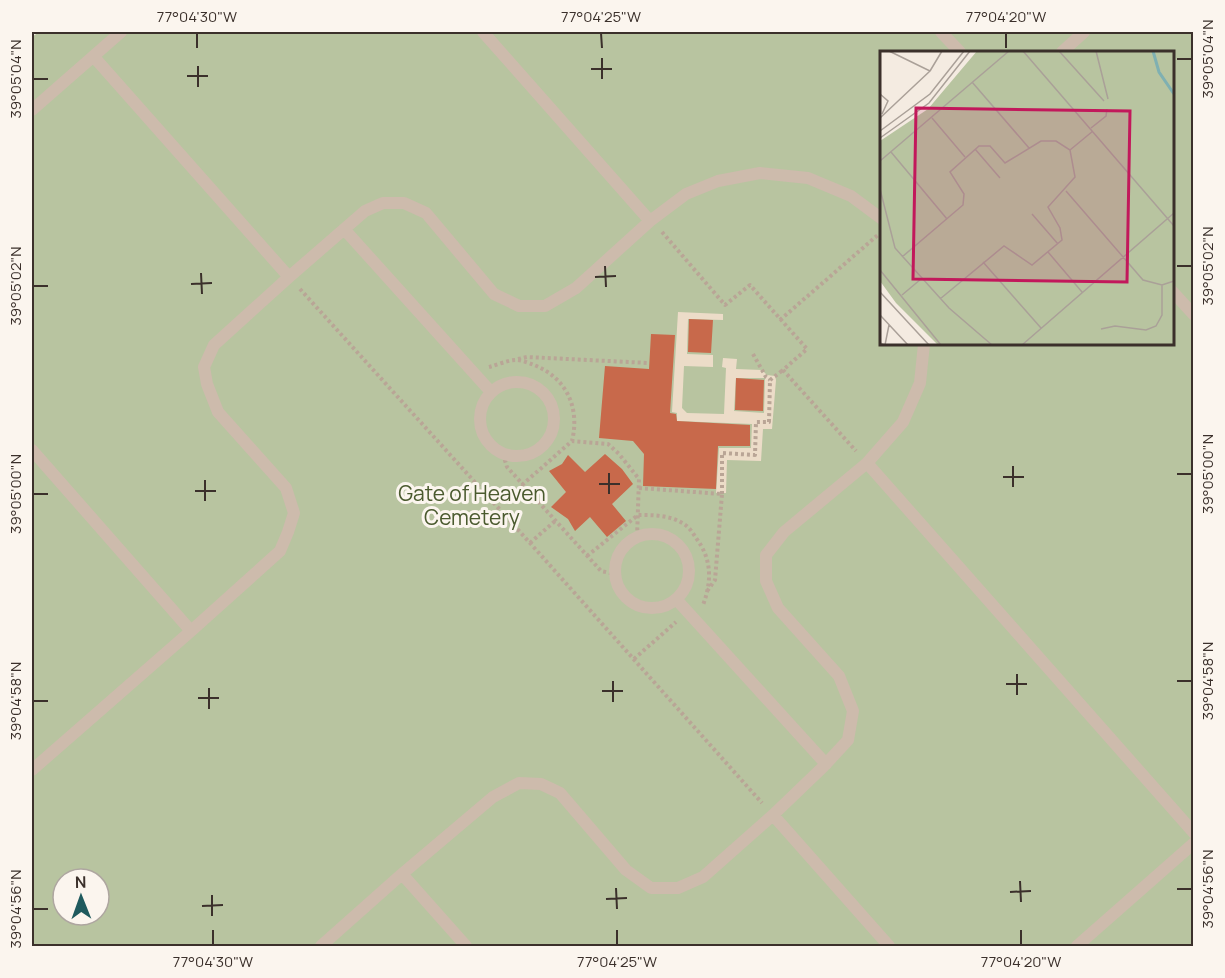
<svg xmlns="http://www.w3.org/2000/svg" width="1225" height="978" viewBox="0 0 1225 978" font-family="Manrope,sans-serif">
<style>
.green{fill:#b8c4a0;fill-rule:evenodd}
.plaza{fill:#ecdcc8;fill-rule:evenodd}
.building{fill:#c8694b}
.lines{fill:none;stroke-linecap:round;stroke-linejoin:round}
.path{stroke:#b9a596;stroke-width:4;stroke-dasharray:3 3;stroke-linecap:butt}
.service{stroke:#cdbbac;stroke-width:12}
.ticks{fill:none;stroke:#3b302b;stroke-width:2}
.labels{text-anchor:middle;dominant-baseline:central;stroke-width:6;stroke-linejoin:round;paint-order:stroke}
.park-label{font-size:21px;fill:#4a5a2e;stroke:#fbf5ee}
.inset-river{fill:none;stroke:#7fb0b2;stroke-width:3}
.inset-road{fill:none;stroke:#aaa098;stroke-width:1.5}
.view{fill:#c2185b;fill-opacity:0.15;stroke:#c2185b;stroke-width:3}
.inset-edge{fill:none;stroke:#3b302b;stroke-width:3}
.neatline{fill:none;stroke:#3b302b;stroke-width:2}
.ticks-label{font-size:15px;text-anchor:middle;fill:#3b302b}
</style>
<rect width="100%" height="100%" fill="#f4ebe1"/>
<!-- green -->
<path class="green" d="M39,32H1193V946H32V37ZM882,52H1172V344H882ZM63,879H99V915H63Z"/>
<!-- plaza -->
<path class="plaza" d="M678,312L723,314V320L688,319L687,354L713,355V367L684,366L682,408L687,413L724,414L726,368L722,367L723,358L737,359L736,369L762,370L767,375L775,376L776,380L772,429H763L761,461L727,460L726,493H716L719,448H751L752,424L677,421V413L672,412ZM736,378H765L764,413L734,411Z"/>
<!-- building -->
<path class="building" d="M689,319L713,320L711,353L688,352Z
M651,334L675,335L670,413L676,414L677,421L750,425V446H718L716,489L643,486L644,454L633,441L599,438L605,366L649,369Z
M736,378L764,380L763,411L735,410Z
M605,454L622,469L633,484L612,504L626,521L607,537L590,517L575,531L568,519L551,507L566,492L549,471L562,464L568,455L585,472Z"/>
<g class="lines">
<!-- path -->
<path class="path" d="M662,232L725,305L750,285L807,349L783,370L856,451
M300,289L530,543L762,803
M780,320L879,234
M753,354L766,377L770,380
M518,359L527,357L649,363
M489,367C497,365 508,360 516,360C522,360 529,363 534,365C567,378 580,408 572,441
M503,454L507,467L601,571L615,574
M522,485L572,441L608,444L619,454L639,479L637,537
M639,488L722,494L715,580L708,590
M722,494V453L755,455L756,422H769L770,380L783,370
M530,543L555,521
M587,556L638,515C653,515 670,515 684,524C689,527 693,533 696,538C712,559 712,581 703,605
M634,659L676,622"/>
<!-- service -->
<path class="service" d="M483,32L650,221
M941,32L960,52
M1062,52L1084,32
M94,57L289,277
M32,110L121,32
M344,229L491,392
M1172,291L1194,315
M480 419a37 37 0 1 1 74 0a37 37 0 1 1-74 0Z
M32,450L191,631
M867,463L1194,833
M615 571a37 37 0 1 1 74 0a37 37 0 1 1-74 0Z
M676,599L826,764
M32,770L191,631L280,551L288,532L294,513L286,488L218,412L207,384L204,367L214,345L289,277L365,211L383,203H404L426,213L494,294L519,306H545L576,288L650,221L686,194L718,181L760,173L808,178L851,196L882,219
M773,815L889,946
M402,874L466,946
M321,946L402,874L493,797L519,783L541,784L560,793L626,870L651,888H678L703,877L773,815L823,767L848,740L853,711L839,676L778,608L766,581V555L784,532L867,463L903,422L920,383L924,344
M1077,946L1194,843"/>
</g>
<!-- ticks -->
<path class="ticks" d="M197,33V48M601,33L602,48M1006,33V48M602,58V79M1177,59H1192M198,66V87M591,69H612M187,76H208M33,79H48M605,266L606,287M1177,266H1192M201,273L202,294M595,277L616,276M191,284L212,283M33,286H48M1013,466V487M609,473V494M1177,474H1192M1003,477H1024M205,480V501M599,484H620M195,491H216M33,494H48M1017,674V695M613,681V702M1177,681H1192M1006,684H1027M209,688V709M602,691H623M198,698H219M33,701H48M1020,881L1021,902M616,888L617,909M1177,889H1192M1010,892L1031,891M212,895V916M606,899L627,898M202,906L223,905M33,909H48M213,930V945M617,930V945M1021,930V945"/>
<g class="labels">
<!-- park labels -->
<g class="park-label">
<text x="472" y="493">Gate of Heaven<tspan x="472" dy="24">Cemetery</tspan></text>
</g>
</g>
<!-- overview -->
<g transform="translate(880 51)">
<rect width="294" height="294" fill="#f4ebe1"/>
<path d="M97,0H294V294H58L16,252L0,230V90L48,58Z" fill="#b8c4a0"/>
<path class="inset-river" d="M273,0L279,21L294,43"/>
<path class="inset-road" d="M143,0L294,175M179,0L224,50M216,0L228,48M50,20L62,0M92,31L149,97M0,43L8,50L2,63M0,67L50,20L9,0M52,67L85,106M211,77L226,65L227,58M0,80L50,43L84,0M0,87L49,52L90,0M95,98L120,127M190,99L213,80M11,101L67,168M0,110L129,0M0,138L15,197L69,257L112,294M186,140L263,229L282,234L294,230M152,163L178,193M168,201L202,241M22,206L83,154L84,143L70,121L99,95H110L125,112L161,90H176L190,99L195,126L168,156L180,177L182,189L152,214L124,195L60,248M103,211L161,277M0,219L61,294M0,241L49,294M22,244L41,228M0,264L28,294M221,278L235,275L266,279L276,275L282,264V234M0,292L5,294L9,274M142,294L294,162"/>
<path class="view" d="M36,57L250,60L247,231L33,228Z"/>
<rect width="294" height="294" class="inset-edge"/>
</g>
<!-- border -->
<rect width="1225" height="978" fill="none" stroke="#fbf5ee" stroke-width="66"/>
<!-- north arrow -->
<g transform="translate(81 897) rotate(359)"><circle r="28" fill="#fbf5ee" stroke="#aea6a0" stroke-width="1.5"/>
<path d="M0-4.5L10 22L0 15L-10 22Z" fill="#1f5a5e"/>
<text y="-9" font-size="16" font-weight="bold" text-anchor="middle" fill="#3b302b">N</text>
</g>
<rect x="33" y="33" width="1159" height="912" class="neatline"/>
<g class="ticks-label">
<text x="197" y="22">77°04'30"W</text>
<text x="601" y="22">77°04'25"W</text>
<text x="1006" y="22">77°04'20"W</text>
<text transform="translate(1208 59) rotate(-90)" y="5">39°05'04"N</text>
<text transform="translate(16 79) rotate(-90)" y="5">39°05'04"N</text>
<text transform="translate(1208 266) rotate(-90)" y="5">39°05'02"N</text>
<text transform="translate(16 286) rotate(-90)" y="5">39°05'02"N</text>
<text transform="translate(1208 474) rotate(-90)" y="5">39°05'00"N</text>
<text transform="translate(16 494) rotate(-90)" y="5">39°05'00"N</text>
<text transform="translate(1208 681) rotate(-90)" y="5">39°04'58"N</text>
<text transform="translate(16 701) rotate(-90)" y="5">39°04'58"N</text>
<text transform="translate(1208 889) rotate(-90)" y="5">39°04'56"N</text>
<text transform="translate(16 909) rotate(-90)" y="5">39°04'56"N</text>
<text x="213" y="967">77°04'30"W</text>
<text x="617" y="967">77°04'25"W</text>
<text x="1021" y="967">77°04'20"W</text>
</g>
</svg>
